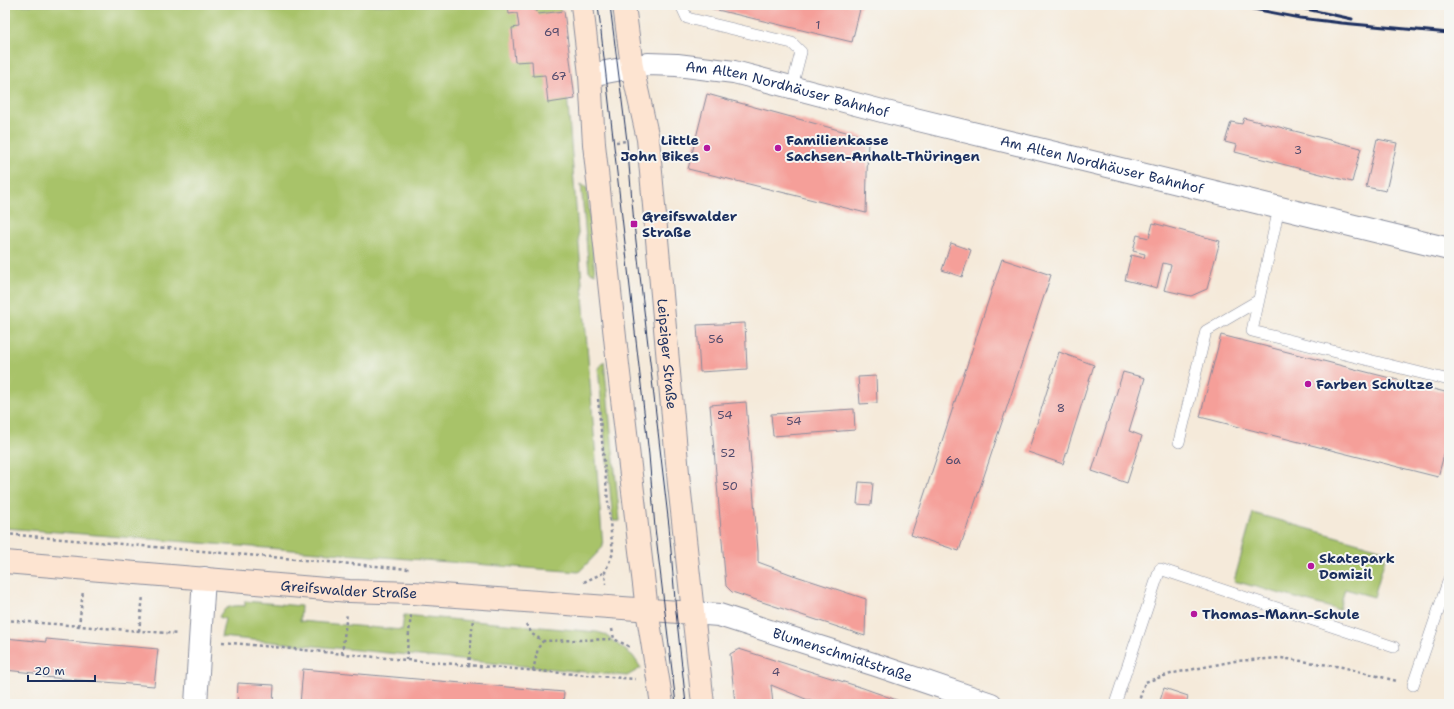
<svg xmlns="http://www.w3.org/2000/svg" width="1454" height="709" viewBox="0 0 1454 709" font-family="'Shantell Sans',sans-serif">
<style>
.green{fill:#a8c369;stroke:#627964}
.building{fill:#f59f99}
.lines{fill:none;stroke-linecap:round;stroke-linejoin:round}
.lane-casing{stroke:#888c9c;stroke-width:12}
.street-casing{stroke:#888c9c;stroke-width:24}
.secondary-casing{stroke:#888c9c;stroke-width:24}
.path{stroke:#888c9c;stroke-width:2.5;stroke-dasharray:3 3;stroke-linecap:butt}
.lane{stroke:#fff;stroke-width:11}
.street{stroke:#fff;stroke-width:22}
.secondary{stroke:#fde4d1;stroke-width:22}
.tram{stroke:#1b2f5e;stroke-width:1}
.rail{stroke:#1b2f5e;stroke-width:3}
.poi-dot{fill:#b5179e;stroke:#f6f6f2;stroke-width:1.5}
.labels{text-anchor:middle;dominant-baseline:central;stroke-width:4;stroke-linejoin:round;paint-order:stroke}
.number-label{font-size:12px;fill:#524b6d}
.street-label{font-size:14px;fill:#1b2f5e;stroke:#f6f6f2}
.poi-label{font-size:14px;font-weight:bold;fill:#1b2f5e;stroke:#f6f6f2;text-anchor:start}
</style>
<rect width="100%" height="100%" fill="#f6f6f2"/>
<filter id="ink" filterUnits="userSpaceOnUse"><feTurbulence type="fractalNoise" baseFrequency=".025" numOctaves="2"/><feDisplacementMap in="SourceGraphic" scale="8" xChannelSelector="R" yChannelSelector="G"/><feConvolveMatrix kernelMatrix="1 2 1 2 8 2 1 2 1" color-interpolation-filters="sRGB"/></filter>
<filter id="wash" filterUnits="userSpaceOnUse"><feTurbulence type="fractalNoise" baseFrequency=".012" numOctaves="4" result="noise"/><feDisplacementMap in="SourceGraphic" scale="16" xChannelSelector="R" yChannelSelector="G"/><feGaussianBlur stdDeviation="0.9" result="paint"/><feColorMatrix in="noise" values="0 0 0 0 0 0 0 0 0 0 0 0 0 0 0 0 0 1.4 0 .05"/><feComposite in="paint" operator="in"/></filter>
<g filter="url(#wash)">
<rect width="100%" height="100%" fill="#f5eada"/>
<!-- green -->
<path class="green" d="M5,5H560L603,547L579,572L5,528Z
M581,184L587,188L595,274L589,271Z
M604,361L620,521H613L598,368Z
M1253,513L1387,551L1374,597L1345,589L1339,610L1234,581Z
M245,601L301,606L300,621L402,630L404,615L597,632L604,634L633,656L641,668L627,676L221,637L225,619L219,617C224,606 233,605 245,606Z"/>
<g id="blocks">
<!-- building -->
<path class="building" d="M508,5H534L535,11H537L538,14L564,11L575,99L548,103L545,75L533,76L532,61L515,62L512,28L519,27L517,13L509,14Z
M710,5H861L852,42L709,8Z
M707,94L868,138L866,213L688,169Z
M1244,118L1361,148L1352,182L1235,152L1237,145L1225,142L1231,122L1242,124Z
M1377,139L1397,143L1386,191L1366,187Z
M1153,223L1220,241L1207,289L1191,296L1164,290L1171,265L1163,263L1157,288L1125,280L1131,255L1144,258L1145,254L1133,251L1137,235L1149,238Z
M951,243L971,250L962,277L942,270Z
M1002,259L1051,275L959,551L911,535Z
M745,323L747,369L700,372L697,325Z
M1221,335L1449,393V436L1438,477L1200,417Z
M1059,352L1094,365L1063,464L1028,452Z
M1123,372L1145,378L1129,431L1142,436L1127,483L1092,471Z
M876,376L877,403L860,404L858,377Z
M746,402L758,551V562L793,575L866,599L865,636L732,592L726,586L710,405Z
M854,409L855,430L773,436L771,414Z
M859,482L873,483L871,505L857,504Z
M5,638L46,642V639L158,649L154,686L43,677V674L5,670Z
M739,649L863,688L908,704H818L771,685L773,704H735L730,654Z
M303,669L564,692L563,704H300Z
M238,683L274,685L273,704H237Z
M1164,688L1188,696L1186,704H1159Z"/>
</g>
</g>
<g filter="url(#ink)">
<use href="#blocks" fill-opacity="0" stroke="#888c9c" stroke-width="1"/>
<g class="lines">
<!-- lane casing -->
<g class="lane-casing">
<path id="lane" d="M681,5L687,18L792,43L801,52L792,87
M1279,208L1252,331L1445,379
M1179,442L1206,331L1259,300
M1413,685L1449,579
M1115,704L1160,569L1394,647"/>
</g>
<!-- street casing -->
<g class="street-casing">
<g id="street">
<path id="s1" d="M590,75L648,64L677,65L734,72L886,112L1449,249"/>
<path id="s2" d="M693,613L719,615L876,665L991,704"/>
<path d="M196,704L204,578"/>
</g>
</g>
<!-- secondary casing -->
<g class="secondary-casing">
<g id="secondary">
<path d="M582,5L590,75L594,144L618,365L647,610L662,704"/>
<path id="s3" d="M624,5L632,67L648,139L679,484L703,704"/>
<path id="s4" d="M5,562L349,591L413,593L693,613"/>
</g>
</g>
<!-- path -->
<path class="path" d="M616,142L627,141
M598,399L613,553L605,572L606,584
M5,534L409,569
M584,582L605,572
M5,620L178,634
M526,624L532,634L543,641L614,639
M79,626L83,591
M612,629L614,639L630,647
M139,631L143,596
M222,642L406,660L635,679
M342,654L347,613
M406,660L411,615
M469,666L473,618
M533,671L538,648L543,641
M1138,704L1145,682L1174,673L1235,661L1281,658L1342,667L1397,681"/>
<!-- lane -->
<use href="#lane" class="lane"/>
<!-- street -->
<use href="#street" class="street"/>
<!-- secondary -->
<use href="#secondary" class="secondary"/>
<!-- tram -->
<path class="tram" d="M598,5L649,455L655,528L676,704
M610,5L627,141L634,224L669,526L676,612L686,704"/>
<!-- rail -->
<path class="rail" d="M1233,5L1300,18L1342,23L1449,33
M1288,5L1352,19"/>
</g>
</g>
<!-- markers -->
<g class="poi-dot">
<circle cx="707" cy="148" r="4"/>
<circle cx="778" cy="148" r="4"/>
<rect x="630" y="220" width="8" height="8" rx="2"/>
<circle cx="1308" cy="384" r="4"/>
<circle cx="1311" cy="566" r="4"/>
<circle cx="1194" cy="614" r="4"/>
</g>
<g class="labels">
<!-- number labels -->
<g class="number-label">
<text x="818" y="25">1</text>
<text x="552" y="32">69</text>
<text x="559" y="76">67</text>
<text x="1298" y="150">3</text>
<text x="716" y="339">56</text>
<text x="1061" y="408">8</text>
<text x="725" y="415">54</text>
<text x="794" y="421">54</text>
<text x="728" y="453">52</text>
<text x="953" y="460">6a</text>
<text x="730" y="486">50</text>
<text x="776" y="672">4</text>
</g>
<!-- street labels -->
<g class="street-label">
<text stroke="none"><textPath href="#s1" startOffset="201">Am Alten Nordhäuser Bahnhof</textPath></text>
<text stroke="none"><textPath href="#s1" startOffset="525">Am Alten Nordhäuser Bahnhof</textPath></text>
<text stroke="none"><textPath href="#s3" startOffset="352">Leipziger Straße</textPath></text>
<text stroke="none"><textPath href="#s4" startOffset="345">Greifswalder Straße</textPath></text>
<text stroke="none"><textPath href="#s2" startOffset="156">Blumenschmidtstraße</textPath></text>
</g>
<!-- poi labels -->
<g class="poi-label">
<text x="699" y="140" text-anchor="end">Little<tspan x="699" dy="16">John Bikes</tspan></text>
<text x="786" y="140">Familienkasse<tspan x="786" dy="16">Sachsen-Anhalt-Thüringen</tspan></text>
<text x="642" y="216">Greifswalder<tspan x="642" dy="16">Straße</tspan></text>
<text x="1316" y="384">Farben Schultze</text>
<text x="1319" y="558">Skatepark<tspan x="1319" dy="16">Domizil</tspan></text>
<text x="1202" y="614">Thomas-Mann-Schule</text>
</g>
</g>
<!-- margin -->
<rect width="1454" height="709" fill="none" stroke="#f6f6f2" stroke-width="20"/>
<!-- scale -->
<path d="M28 675v6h67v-6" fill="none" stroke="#1b2f5e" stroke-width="2"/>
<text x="34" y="675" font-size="12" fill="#1b2f5e" stroke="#f6f6f2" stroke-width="3" paint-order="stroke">20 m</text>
</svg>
